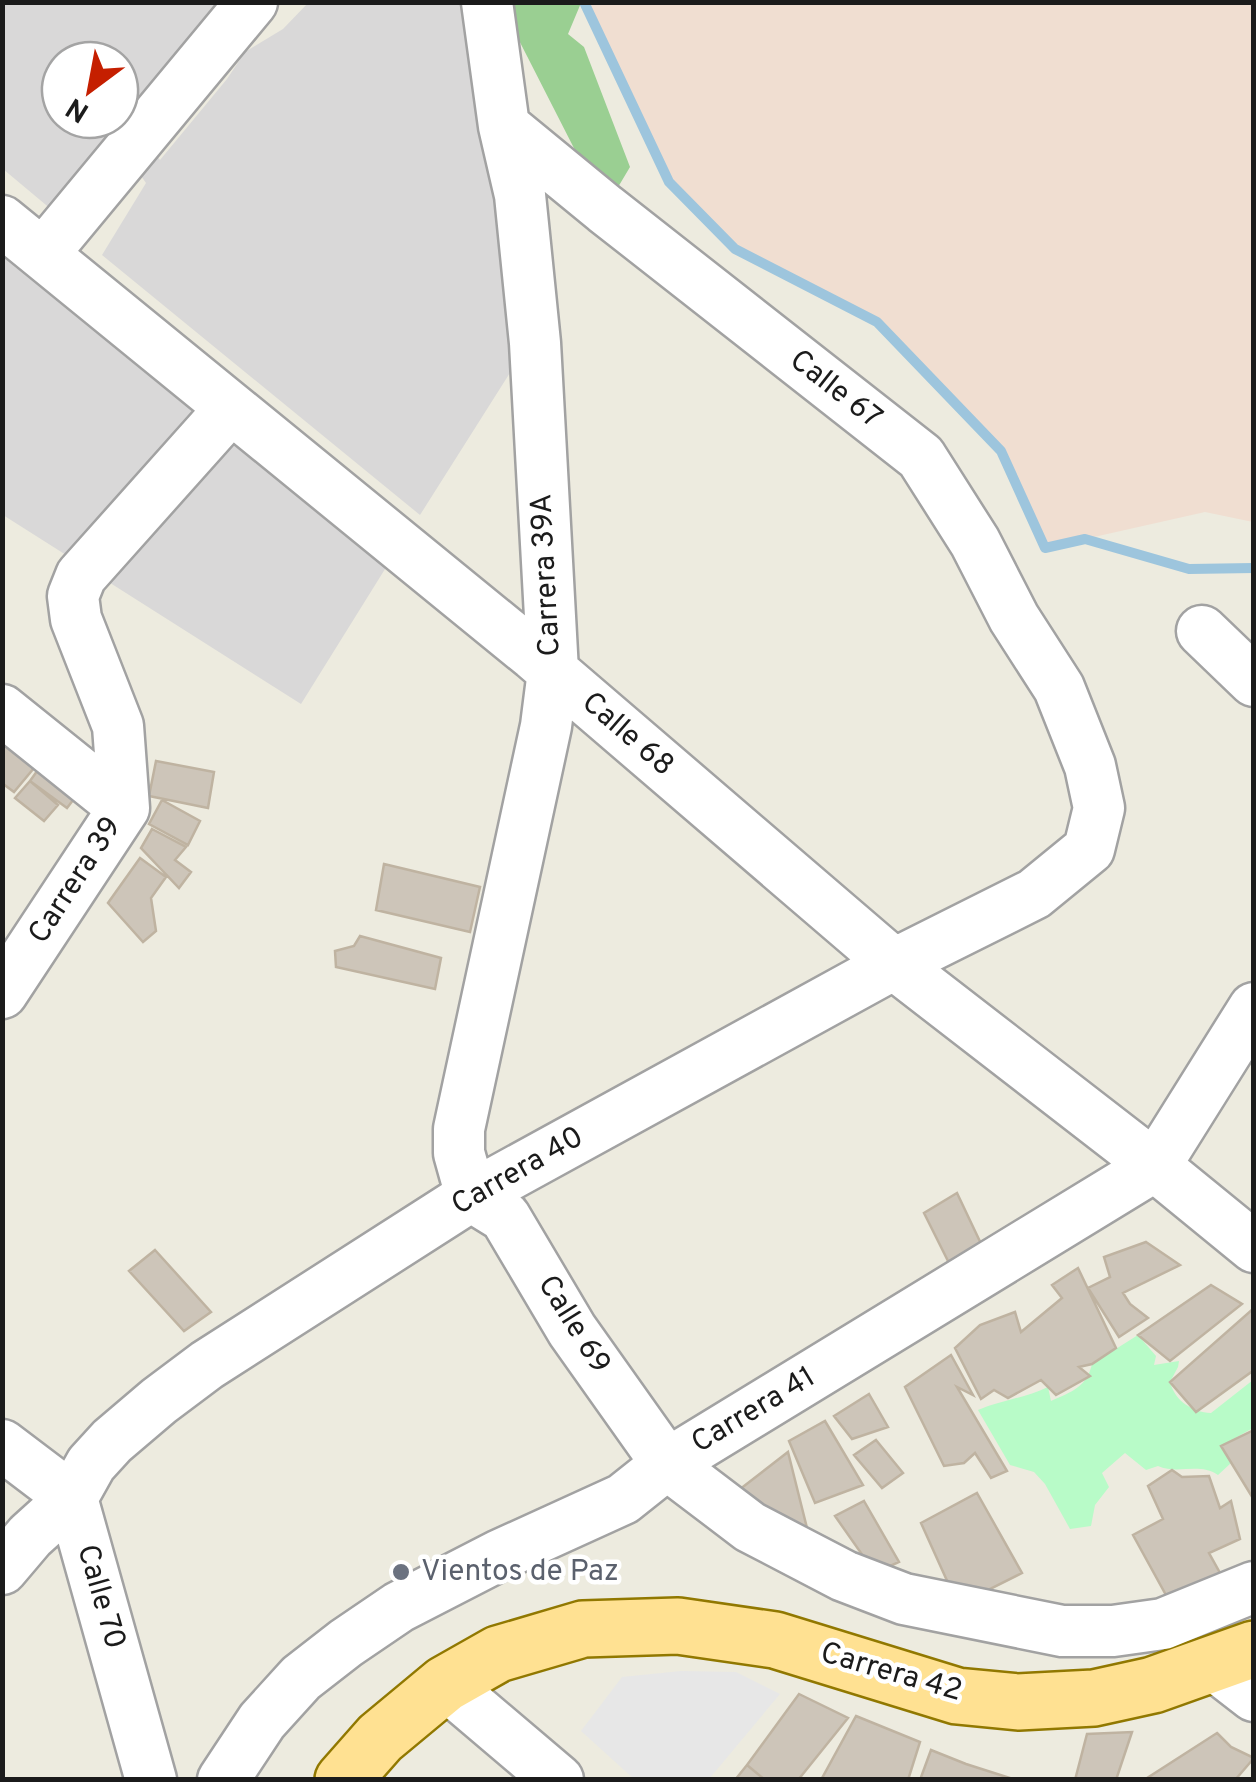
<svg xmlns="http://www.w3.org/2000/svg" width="1256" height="1782" viewBox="0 0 1256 1782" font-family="Overpass,sans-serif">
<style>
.residential{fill:#d9d8d8;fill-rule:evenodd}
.military{fill:#f0ded1}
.forest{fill:#9acf92}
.park{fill:#b8fbc8}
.parking{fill:#e7e7e7}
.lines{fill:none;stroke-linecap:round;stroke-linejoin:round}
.stream{stroke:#9dc5dd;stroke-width:10}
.building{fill:#cdc5b9;stroke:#bfb3a1;stroke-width:2.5}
.minor-casing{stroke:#a2a2a2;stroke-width:55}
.major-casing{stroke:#917800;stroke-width:60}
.minor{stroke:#fff;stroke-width:50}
.major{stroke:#ffe192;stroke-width:55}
.worship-dot{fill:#6b7280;stroke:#fff;stroke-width:4}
.labels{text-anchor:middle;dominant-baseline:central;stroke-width:9;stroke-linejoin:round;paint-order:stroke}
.street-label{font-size:30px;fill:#1b1b1b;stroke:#fff}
.worship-label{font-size:30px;fill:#5b616d;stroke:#fff;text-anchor:start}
</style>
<rect width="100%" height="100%" fill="#edebdf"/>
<!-- residential -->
<path class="residential" d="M2,3H227L52,210L3,169ZM60,60H120V120H60Z
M308,3H481L513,368L420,515L102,255L146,183L139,173L154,152L160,160L227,79L245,52L283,29Z
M2,246L395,553L301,704L3,515Z"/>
<!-- military -->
<path class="military" d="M584,3H1253V522L1205,512L1045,548L1001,451L877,322L735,249L669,182Z"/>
<!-- forest -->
<path class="forest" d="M500,3H581L568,34L584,47L630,167L605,209Z"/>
<!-- park -->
<path class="park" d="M1138,1335L1156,1356L1154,1365L1179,1361L1178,1367L1170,1382C1175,1401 1192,1412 1211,1413L1253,1380V1428L1221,1446L1231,1463L1218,1475C1199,1462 1178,1475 1158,1466L1146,1470L1125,1453L1102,1473L1109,1487L1095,1505L1091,1526L1070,1529L1045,1484L1034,1472L1010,1465L978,1410C1002,1400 1025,1398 1048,1387L1051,1401C1071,1392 1087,1387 1092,1364Z"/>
<!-- parking -->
<path class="parking" d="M681,1671L736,1672L780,1694L709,1779H634L581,1731L622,1677Z"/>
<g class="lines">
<!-- stream -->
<path class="stream" d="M584,2L669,182L735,249L877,322L1001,451L1045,548L1085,539L1189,569L1254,568"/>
</g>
<!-- building -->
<path class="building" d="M2,742L44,756L14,792L2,783Z
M45,760L83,787L67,808L30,781Z
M156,761L214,772L208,808L149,796Z
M30,781L58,805L44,821L15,798Z
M162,800L200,821L188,845L149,824Z
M152,829L186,847L175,860L191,872L179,888L141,848Z
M140,858L166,877L151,898L156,931L143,942L108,903Z
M384,864L480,887L470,932L376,910Z
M360,936L441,958L435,989L336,967L335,951L354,946Z
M957,1193L984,1250L952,1269L924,1213Z
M1146,1242L1180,1265L1123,1293L1130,1304L1148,1318L1119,1337L1088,1288L1110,1277L1104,1257Z
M155,1250L211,1312L184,1331L129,1271Z
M1078,1268L1116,1348L1092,1364L1079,1367L1090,1376L1056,1395L1041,1380L1008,1398L994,1390L981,1399L955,1348L980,1325L1015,1312L1021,1332L1062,1298L1052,1285Z
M1211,1285L1242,1304L1170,1361L1138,1335Z
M1254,1308V1370L1196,1412L1170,1382Z
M951,1355L973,1395L957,1387L1007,1471L991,1478L975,1453L964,1463L944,1466L905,1387Z
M869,1394L888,1427L852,1439L834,1416Z
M825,1421L863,1485L815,1503L789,1441Z
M1254,1430V1500L1221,1446Z
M876,1440L903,1473L882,1488L854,1455Z
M788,1452L807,1528L735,1493Z
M1172,1470L1182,1477L1209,1476L1220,1508L1231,1501L1240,1539L1209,1553L1225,1582L1166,1595L1133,1535L1163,1519L1148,1486Z
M977,1493L1022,1573L958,1605L921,1523Z
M864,1501L899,1562L875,1573L835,1516Z
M799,1694L848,1718L798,1780H765L747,1765Z
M856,1716L920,1742L908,1780H821Z
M1132,1732L1116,1780H1075L1087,1734Z
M1217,1733L1231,1747L1254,1758L1235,1780H1144Z
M931,1750L966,1764L1016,1780H920Z
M747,1765L765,1780H735Z"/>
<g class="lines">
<!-- minor casing -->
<g class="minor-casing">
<path id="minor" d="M487,2L504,126L520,195L535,343L553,671L546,726L459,1129V1153L471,1196L505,1217L572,1330L667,1464L750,1527L844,1576L904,1599L1062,1631H1113L1163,1624L1254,1587
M2,221L534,655L894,964L1155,1166L1254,1247
M43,254L252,2
M1202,631L1254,681
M2,710L124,808
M2,993L124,808L118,726L76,619L73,596L81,576L231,408
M2,1445L72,1498L151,1780
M2,1569L30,1536L72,1498L91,1464L112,1441L159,1401L207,1365L471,1196L894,964L1034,894L1089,849L1099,808L1090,766L1059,688L1014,618L975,542L921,457L605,209L504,126
M1214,1665L1254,1696
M445,1684L558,1780
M223,1780L262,1721L301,1678L346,1643L399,1607L500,1555L623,1499L667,1464L1155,1166L1254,1008"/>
</g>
<!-- major casing -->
<g class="major-casing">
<path id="major" d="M343,1780L380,1738L445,1684L498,1654L583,1629L678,1626L775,1640L957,1696L1018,1702L1094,1698L1153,1685L1254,1649"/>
</g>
<!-- minor -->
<use href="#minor" class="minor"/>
<!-- major -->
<use href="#major" class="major"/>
</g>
<!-- markers -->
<circle class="worship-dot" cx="401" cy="1572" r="10"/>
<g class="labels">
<!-- street labels -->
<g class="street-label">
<text transform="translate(835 390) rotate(38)">Calle 67</text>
<text transform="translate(547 575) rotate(-93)">Carrera 39A</text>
<text transform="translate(627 735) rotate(41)">Calle 68</text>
<text transform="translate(76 881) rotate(-57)">Carrera 39</text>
<text transform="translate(518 1172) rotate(-30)">Carrera 40</text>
<text transform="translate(573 1325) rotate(58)">Calle 69</text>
<text transform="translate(754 1411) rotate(-31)">Carrera 41</text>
<text transform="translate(100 1597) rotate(74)">Calle 70</text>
<text transform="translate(891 1673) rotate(16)">Carrera 42</text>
</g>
<!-- worship labels -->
<g class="worship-label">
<text x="421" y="1572">Vientos de Paz</text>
</g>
</g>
<!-- border -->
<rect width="1256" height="1782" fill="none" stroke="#1b1b1b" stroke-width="10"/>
<!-- north arrow -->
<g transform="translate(90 90) rotate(212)"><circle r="48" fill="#ffffff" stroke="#a4a4a4" stroke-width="2.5"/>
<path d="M0-8L18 38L0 25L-18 38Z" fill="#c51f00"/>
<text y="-15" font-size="28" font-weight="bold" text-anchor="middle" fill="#1b1b1b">N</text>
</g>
</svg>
